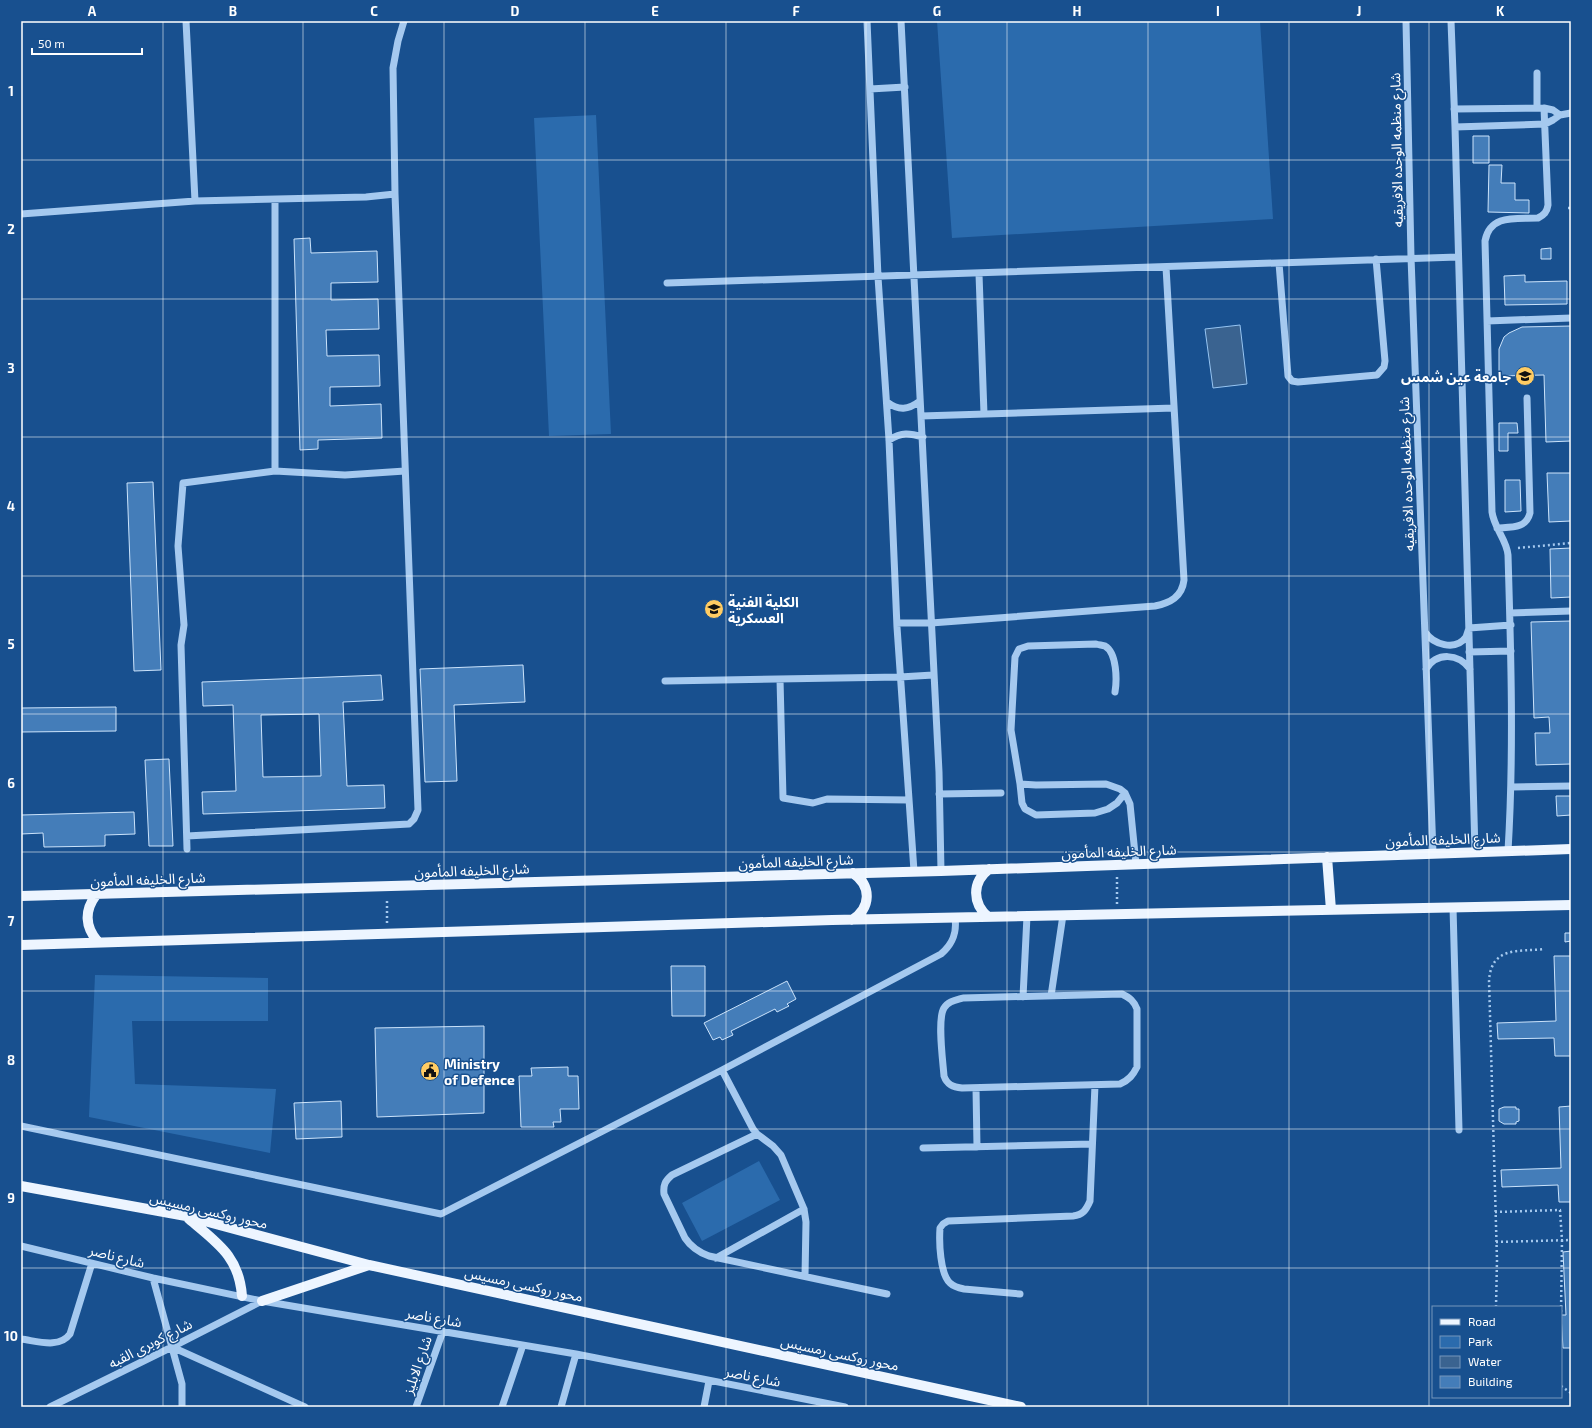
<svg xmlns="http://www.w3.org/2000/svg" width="1592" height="1428" viewBox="0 0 1592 1428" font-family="'Exo 2','Noto Sans Arabic',sans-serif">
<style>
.green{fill:#2b6bad}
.water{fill:#3a6390;stroke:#97c5f2}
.building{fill:#447db9;stroke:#cbe3fb;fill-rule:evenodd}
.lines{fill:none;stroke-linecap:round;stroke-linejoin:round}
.path{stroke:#a5c9ef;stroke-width:2.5;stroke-dasharray:2 3;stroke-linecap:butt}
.minor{stroke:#a5c9ef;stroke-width:7}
.major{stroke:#edf5ff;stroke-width:10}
.grid{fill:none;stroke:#fff;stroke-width:1;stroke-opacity:0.55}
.labels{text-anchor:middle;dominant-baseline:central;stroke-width:3;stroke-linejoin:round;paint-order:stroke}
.street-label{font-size:14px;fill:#fff;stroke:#18508f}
.poi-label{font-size:14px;font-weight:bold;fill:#fff;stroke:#18508f;text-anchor:start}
.neatline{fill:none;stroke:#fff;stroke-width:1.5}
.grid-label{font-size:13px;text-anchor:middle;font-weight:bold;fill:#fff}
</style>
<rect width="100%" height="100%" fill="#18508f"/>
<!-- green -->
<path class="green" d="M937,21H1260L1273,219L952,238Z
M596,115L611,434L549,436L534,118Z
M95,975L268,978V1021H132L135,1084L276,1089L270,1153L89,1117Z
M759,1161L780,1200L702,1241L682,1203Z"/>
<!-- water -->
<path class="water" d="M1240,325L1247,384L1213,388L1205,329Z"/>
<!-- building -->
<path class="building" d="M1473,136H1489V163H1473Z
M1489,165H1502L1501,183H1515V200H1529V213L1488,212Z
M310,238L311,253L377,251L378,282L331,283V300L378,299L379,329L326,330L327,356L379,355L380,386L330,387V406L381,404L382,438L318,440V449L300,450L294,239Z
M1551,248V259H1541V249Z
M1525,275V282L1567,281V304L1505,305L1504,276Z
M1571,326V448V441L1546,442L1544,375L1499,376V349L1504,337L1509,333L1522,327Z
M1499,423H1517L1518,433H1508V451H1499Z
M1547,473H1571V521L1549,522Z
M1505,480H1520L1521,511L1505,512Z
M153,482L161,670L134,671L127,483Z
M1571,548V597L1551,598L1550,549Z
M1571,621V764L1536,765L1535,733H1550L1549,717L1534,718L1531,622Z
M523,665L525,702L454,705L457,781L425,782L420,669Z
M381,675L383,700L343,702L347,786L384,785L385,808L203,814L202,792L236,791L233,705L203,706L202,682ZM319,714L321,776L263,777L261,715Z
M116,707V731L21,732V708Z
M169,759L173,846H149L145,760Z
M1556,796H1571V815L1557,816Z
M134,812L135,834L105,835V846L44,847L43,833L21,834V815Z
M1565,933H1571V941L1565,942Z
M1554,956H1571V1056H1555L1554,1038L1498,1039L1497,1023L1556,1021Z
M671,966H705V1016H672Z
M787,981L796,999L787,1004L789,1006L777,1012L775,1009L731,1031L733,1035L722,1040L720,1037L713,1040L704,1023Z
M484,1026V1113L377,1117L375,1028Z
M568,1067V1076H578L579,1109H560L561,1122H553L554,1127H521L519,1076H532L531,1068Z
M341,1101L342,1137L296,1139L294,1103Z
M1571,1106V1202H1559L1558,1185L1502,1187L1501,1170L1561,1168L1559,1107Z
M1504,1107H1516V1109H1519V1121L1516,1122V1124H1504L1499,1121V1109Z
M1571,1251V1348H1563L1561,1315H1566L1563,1252Z"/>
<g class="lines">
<!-- path -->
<path class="path" d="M1568,208H1571
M1518,548L1571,543
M1117,904V877
M387,923V898
M1495,1212L1560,1210L1562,1240L1561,1313
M1496,1242L1571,1240
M1496,1307L1497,1260L1489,980C1492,946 1518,952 1545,949
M1561,1386L1571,1393"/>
<!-- minor -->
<path class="minor" d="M186,21L195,201
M867,21L878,277L889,440L897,627L914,871
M901,21L939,772L941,871
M1406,21L1411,257L1433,853
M1451,21L1455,127L1475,852
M870,89L905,87
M1537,108V73
M1454,109L1544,108L1553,110L1560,115
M1455,127L1545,124L1553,120L1560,115L1571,113
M395,194L393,68L398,41L404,21
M275,200V471
M21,214L195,201L366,197L395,194L418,810L414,819L409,824L187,836
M1279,263L1288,376L1292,381L1298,382L1377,375L1384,367L1385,361L1376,259
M979,274L984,414
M667,283L1458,257
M1487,321L1571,318
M887,402C899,411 908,410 920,401
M921,416L1174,408
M889,440C902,432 909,433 923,437
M1497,528C1511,527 1526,529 1530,513L1527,398
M1510,613L1571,611
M897,623H931L1155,606C1170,603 1182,597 1184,580L1166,267
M1425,632C1433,644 1455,652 1466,637C1467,634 1468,631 1469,628L1511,625
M1469,652L1511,651
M1426,669C1437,652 1458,653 1470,669
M780,679L783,798L813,803L827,799L909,800
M665,681L900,677L933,675
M1115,692C1117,680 1117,653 1105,646C1103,645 1099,645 1096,644L1028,646L1019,649L1015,657L1011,730L1020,784L1036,785L1106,784L1120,789L1125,793L1130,804L1136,864
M1020,784L1022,803L1025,809L1036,815L1095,813L1108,809L1117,803L1125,793
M1512,787L1571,786
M939,794L1001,793
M187,849L181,645L184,625L178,546L183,483L275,471L345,475L405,471
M1508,851C1514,753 1511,654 1508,555C1507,540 1494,528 1492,512L1485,241C1490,214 1516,219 1538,218C1544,215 1547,212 1548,205L1544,108
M1453,907L1459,1130
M1122,994C1130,998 1134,1001 1137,1009V1067C1133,1075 1129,1080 1120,1084L962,1088C953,1087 947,1085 944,1076C943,1062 937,1019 944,1008C948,1001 956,1000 963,998Z
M1051,996L1063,915
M1023,997L1027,916
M722,1070L753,1129L757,1134L773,1146L781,1155L804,1209L806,1222L805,1276
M976,1088L977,1147
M21,1126L441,1214L722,1070L941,954C953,944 957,933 955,918
M757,1134L672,1175C665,1181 663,1185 664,1194L685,1238C691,1247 698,1252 709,1256L887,1294
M923,1148L1092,1144
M21,1246L153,1278L262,1301L576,1354L845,1407
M716,1258L804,1209
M153,1278L182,1384V1407
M1020,1294L964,1289C959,1288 954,1287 950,1283C940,1274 939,1242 940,1228L943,1224L948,1221L1073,1216C1083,1215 1086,1210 1090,1201L1095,1085
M21,1339C37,1341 59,1349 70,1334L92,1263
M172,1347L305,1407
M50,1407L172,1347L262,1301
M416,1407L443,1331
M502,1407L523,1345
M561,1407L576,1354
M704,1407L709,1381"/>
<!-- major -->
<path class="major" d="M1327,857L1331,910
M96,895C84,911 85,927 98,942
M21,896L941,871L1571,849
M988,917C972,903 972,882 989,869
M852,920C871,908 872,886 853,873
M21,945L832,920L1571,905
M21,1186L186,1216L369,1265L1021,1407
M189,1219C217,1243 239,1256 242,1296
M262,1301L369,1265"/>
</g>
<!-- grid -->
<path class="grid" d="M163,21V1407M303,21V1407M444,21V1407M585,21V1407M726,21V1407M866,21V1407M1007,21V1407M1148,21V1407M1289,21V1407M1429,21V1407M21,160H1571M21,299H1571M21,437H1571M21,576H1571M21,714H1571M21,852H1571M21,991H1571M21,1129H1571M21,1268H1571"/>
<!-- icons -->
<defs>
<g id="university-disc" transform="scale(1)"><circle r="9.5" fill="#ffcc63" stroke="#18508f"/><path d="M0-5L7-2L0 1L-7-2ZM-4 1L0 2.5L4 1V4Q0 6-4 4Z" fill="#111"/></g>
<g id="civic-disc" transform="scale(1)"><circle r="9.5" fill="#ffcc63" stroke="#18508f"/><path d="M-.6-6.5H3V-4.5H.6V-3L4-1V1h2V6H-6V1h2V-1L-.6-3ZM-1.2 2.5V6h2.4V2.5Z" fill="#111"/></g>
</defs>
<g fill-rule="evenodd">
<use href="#university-disc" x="1525" y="376"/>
<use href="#university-disc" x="714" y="609"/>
<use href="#civic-disc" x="430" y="1071"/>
</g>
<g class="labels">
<!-- street labels -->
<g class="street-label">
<text transform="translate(1396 150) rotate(-91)">شارع منظمه الوحده الافريقيه</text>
<text transform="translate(1406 474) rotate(-92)">شارع منظمه الوحده الافريقيه</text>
<text transform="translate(1443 839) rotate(-2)">شارع الخليفه المأمون</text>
<text transform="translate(1119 851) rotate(-2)">شارع الخليفه المأمون</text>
<text transform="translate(796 861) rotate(-2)">شارع الخليفه المأمون</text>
<text transform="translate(472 870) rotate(-2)">شارع الخليفه المأمون</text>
<text transform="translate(148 879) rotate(-2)">شارع الخليفه المأمون</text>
<text transform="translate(209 1210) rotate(13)">محور روكسى رمسيس</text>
<text transform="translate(117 1256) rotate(14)">شارع ناصر</text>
<text transform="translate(524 1284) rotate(12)">محور روكسى رمسيس</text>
<text transform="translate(434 1317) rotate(10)">شارع ناصر</text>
<text transform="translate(150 1343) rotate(-27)">شارع كوبرى القبه</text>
<text transform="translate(840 1353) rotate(12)">محور روكسى رمسيس</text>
<text transform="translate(417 1365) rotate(-71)">شارع الابليز</text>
<text transform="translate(753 1376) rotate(11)">شارع ناصر</text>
</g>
<!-- poi labels -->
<g class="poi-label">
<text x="1511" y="376" text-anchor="end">جامعة عين شمس</text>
<text x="728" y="601">الكلية الفنية<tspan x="728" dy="16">العسكرية</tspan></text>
<text x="444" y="1063">Ministry<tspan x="444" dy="16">of Defence</tspan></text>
</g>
</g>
<!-- border -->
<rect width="1592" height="1428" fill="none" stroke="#18508f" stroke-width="44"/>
<!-- legend -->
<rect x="1432" y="1306" width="130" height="92" fill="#18508f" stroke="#7496bc"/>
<rect x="1440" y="1319" width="20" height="6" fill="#edf5ff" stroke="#7496bc"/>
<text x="1468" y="1326" font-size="12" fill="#ffffff">Road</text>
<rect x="1440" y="1336" width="20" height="12" fill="#2b6bad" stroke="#7496bc"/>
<text x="1468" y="1346" font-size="12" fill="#ffffff">Park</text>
<rect x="1440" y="1356" width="20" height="12" fill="#3a6390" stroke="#7496bc"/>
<text x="1468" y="1366" font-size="12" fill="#ffffff">Water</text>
<rect x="1440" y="1376" width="20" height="12" fill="#447db9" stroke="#7496bc"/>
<text x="1468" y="1386" font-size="12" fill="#ffffff">Building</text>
<!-- scale -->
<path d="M32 48v6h110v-6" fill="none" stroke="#ffffff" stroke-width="2"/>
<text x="38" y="48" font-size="12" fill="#ffffff" stroke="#18508f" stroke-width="3" paint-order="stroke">50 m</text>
<rect x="22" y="22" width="1548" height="1384" class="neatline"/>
<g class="grid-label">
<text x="92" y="16">A</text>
<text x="233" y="16">B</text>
<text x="374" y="16">C</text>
<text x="515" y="16">D</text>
<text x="655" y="16">E</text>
<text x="796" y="16">F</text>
<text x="937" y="16">G</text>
<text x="1077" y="16">H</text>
<text x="1218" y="16">I</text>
<text x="1359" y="16">J</text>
<text x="1500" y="16">K</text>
<text x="11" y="96">1</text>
<text x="11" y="234">2</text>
<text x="11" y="373">3</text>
<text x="11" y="511">4</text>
<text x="11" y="649">5</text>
<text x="11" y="788">6</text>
<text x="11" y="926">7</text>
<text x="11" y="1065">8</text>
<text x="11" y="1203">9</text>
<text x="11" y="1341">10</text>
</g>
</svg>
